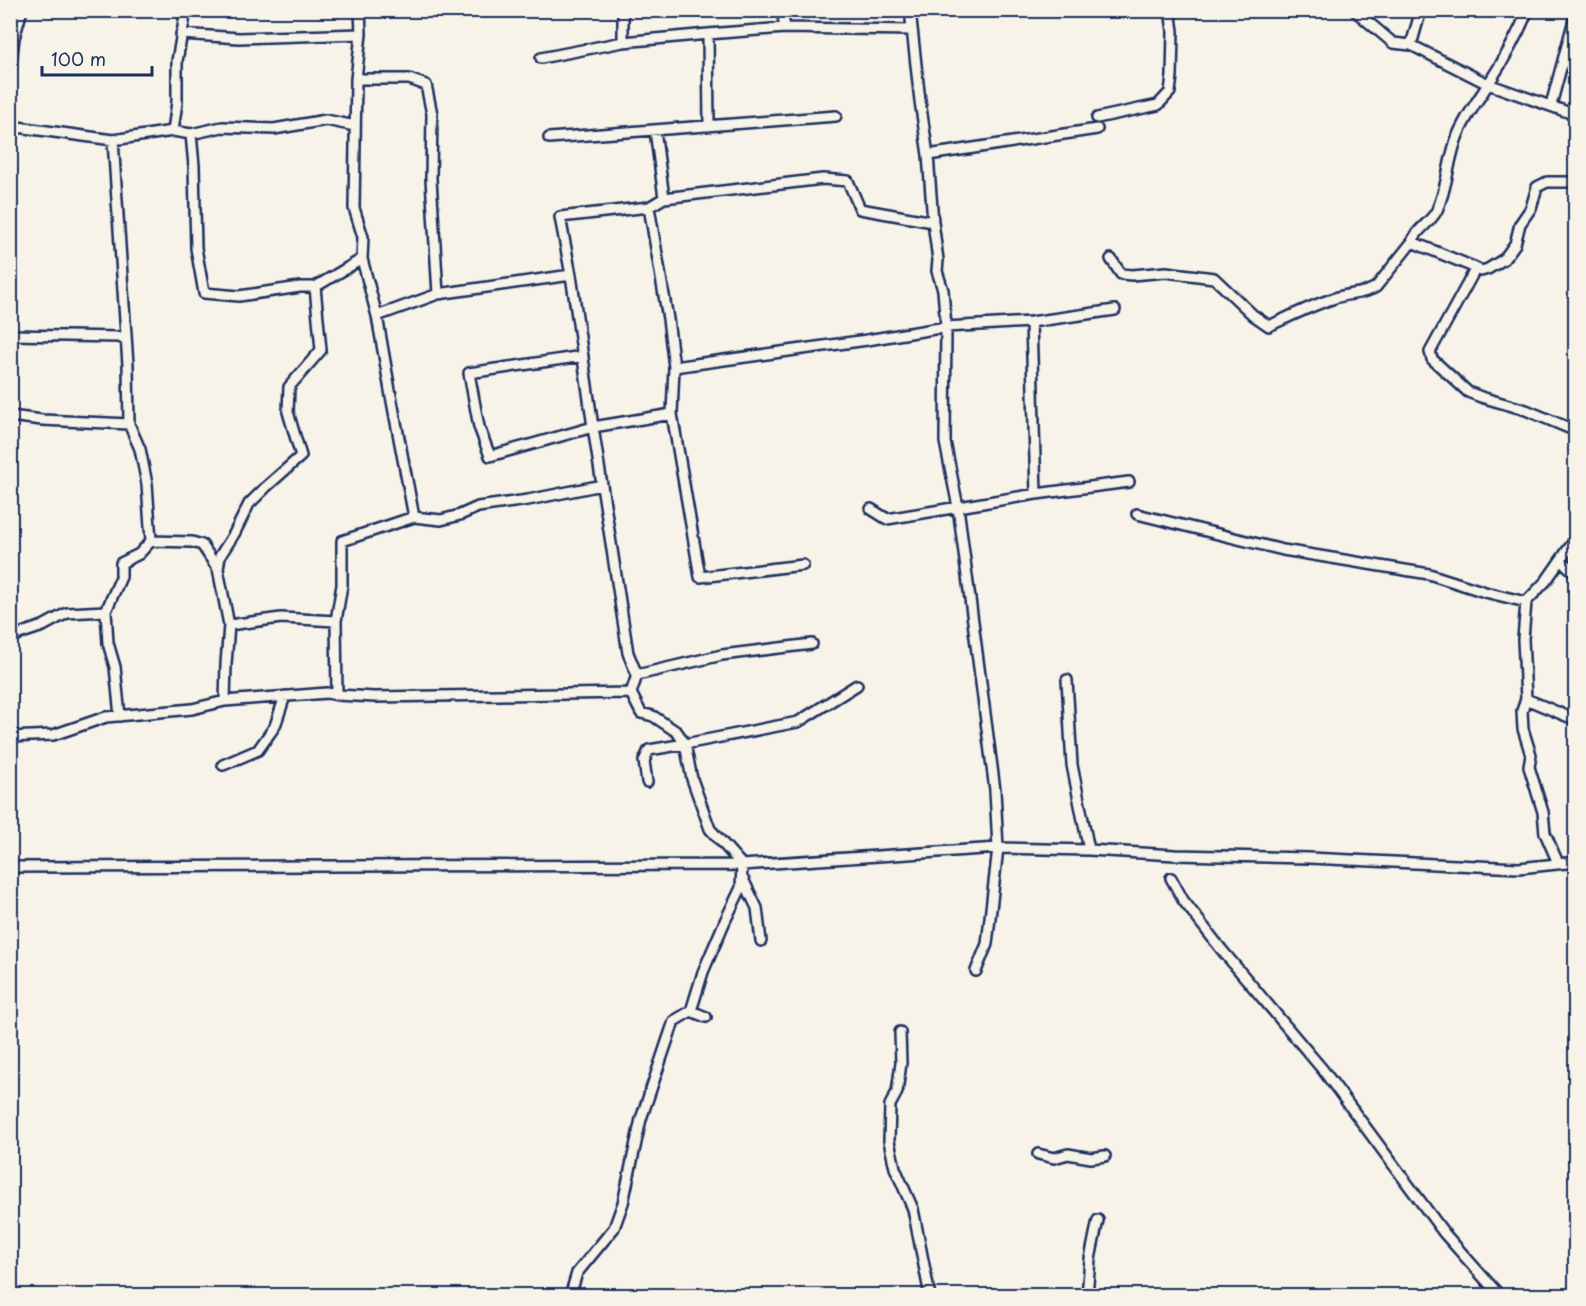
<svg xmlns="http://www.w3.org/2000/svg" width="1586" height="1306" viewBox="0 0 1586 1306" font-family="'Playpen Sans',sans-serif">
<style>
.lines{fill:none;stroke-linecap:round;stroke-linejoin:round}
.minor-casing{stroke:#1b2f5e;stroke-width:14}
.minor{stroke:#f7f3e8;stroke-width:9}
</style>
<rect width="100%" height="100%" fill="#f7f3e8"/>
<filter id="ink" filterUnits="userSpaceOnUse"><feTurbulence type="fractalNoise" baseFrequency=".0167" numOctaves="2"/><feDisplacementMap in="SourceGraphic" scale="12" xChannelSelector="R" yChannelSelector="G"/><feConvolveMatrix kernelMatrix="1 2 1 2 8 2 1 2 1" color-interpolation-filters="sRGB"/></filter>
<g filter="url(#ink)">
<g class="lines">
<!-- minor casing -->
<g class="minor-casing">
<path id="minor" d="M360,10L361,34L356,79L354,208L363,237L362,259L377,316L391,396L414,517
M782,10L785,28
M910,10L920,101L928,155L933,222L938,260L937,271L943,290L946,327L945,442L958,507L995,790L998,848L987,944L976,971
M1354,10L1393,43L1411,45L1488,84L1576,115
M181,34L239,38L361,34
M708,34L709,126
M623,42V10
M1411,45L1421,10
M541,58L623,42L708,34L785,28L912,30
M10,71L14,38L22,10
M356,79H409L426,85L432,114L431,179L438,294
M1551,105L1576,12
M1097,118L1158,105L1170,92L1172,76L1173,31L1170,10
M10,126L113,140L173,131L191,134L222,127L274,129L326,120L355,126
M655,130L664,198
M173,131L177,102V61L186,10
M191,134L194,166L196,248L204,293L239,296L300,287H315L362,259
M549,138L836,116
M113,140L128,365L129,424L140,449L147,484L151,541L139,554L121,563V577L106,611L108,643L115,667L120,716
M928,155L1097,129
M1576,182H1547L1537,187L1531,208L1520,224L1515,244L1504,259L1488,269L1481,271L1476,268L1430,352L1432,359L1468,392L1481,397L1526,410L1576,431
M649,207L668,319L674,367
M1412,242L1476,268
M1111,259L1121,274L1132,275L1166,272L1214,278L1253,315L1269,326C1291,316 1312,305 1335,298C1348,293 1364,295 1376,287L1412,242C1416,229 1431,223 1437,210C1448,186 1448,159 1458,135C1466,116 1478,100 1489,83C1504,60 1517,37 1528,10
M377,316L438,294L571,275
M1031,322L1036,494
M10,335L120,337L126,341
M583,356L469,373L479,427L490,456L593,427L672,414L674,367L867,340L946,327L1031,322L1115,310
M672,414L700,577L803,565
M10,416L42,420L129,424
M871,509L887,519L1036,494L1129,482
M1137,514L1283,550L1429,574L1485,592L1526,602
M151,541L192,542L202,545L218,569L229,625L226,664L225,701
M1561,560L1576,574
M218,569L220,556L234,534L249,504L266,487L301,456L288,412L289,387L321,350L315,287
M229,625L281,618L336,621
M10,637L43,626L67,613L106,611
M637,675L722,655L812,644
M1067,680L1072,765L1089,850
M337,695L336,621L342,585V541L414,517L441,520L460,515L478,507L528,500L602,485
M1526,699L1576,720
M10,737L53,735L106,717L192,709L225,701L327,693L337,695L375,697L631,693
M223,765L258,750L275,726L285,696
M647,782L644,761L649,750L685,744L798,722L857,685
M1558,863L1545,833L1543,812L1529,767L1531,755L1523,729L1522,711L1526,699L1523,639L1526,602L1546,581L1576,538
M10,867L742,865L998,848L1089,850L1175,855L1309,858L1519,868L1576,862
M1171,878L1183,900L1221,949L1323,1070L1444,1233L1500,1296
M743,879L757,908L761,941
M691,1011L703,972L725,921L741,888L742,865L710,829L692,779L685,744L677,732L653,716L641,713L631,693L637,675L628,653L593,427L571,275L560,217L649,207L664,198L823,179L848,181L860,209L933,222
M900,1032L901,1063L897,1092L890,1105L889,1141L895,1168L913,1209L930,1296
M1038,1154L1054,1158L1068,1154L1091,1158L1105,1156
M570,1296L577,1273L614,1228L623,1203L641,1119L674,1021L691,1011L706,1017
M1087,1296L1090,1259L1098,1220"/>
</g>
<!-- minor -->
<use href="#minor" class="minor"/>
</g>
</g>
<!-- margin -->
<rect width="1586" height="1306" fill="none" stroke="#f7f3e8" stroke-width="36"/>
<rect x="18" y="18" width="1550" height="1270" fill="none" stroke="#1b2f5e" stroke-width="2" filter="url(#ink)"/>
<!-- scale -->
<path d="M42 66v9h110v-9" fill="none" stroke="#1b2f5e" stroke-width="3"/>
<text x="51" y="66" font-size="18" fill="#1b2f5e" stroke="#f7f3e8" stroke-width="4.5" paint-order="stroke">100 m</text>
</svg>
